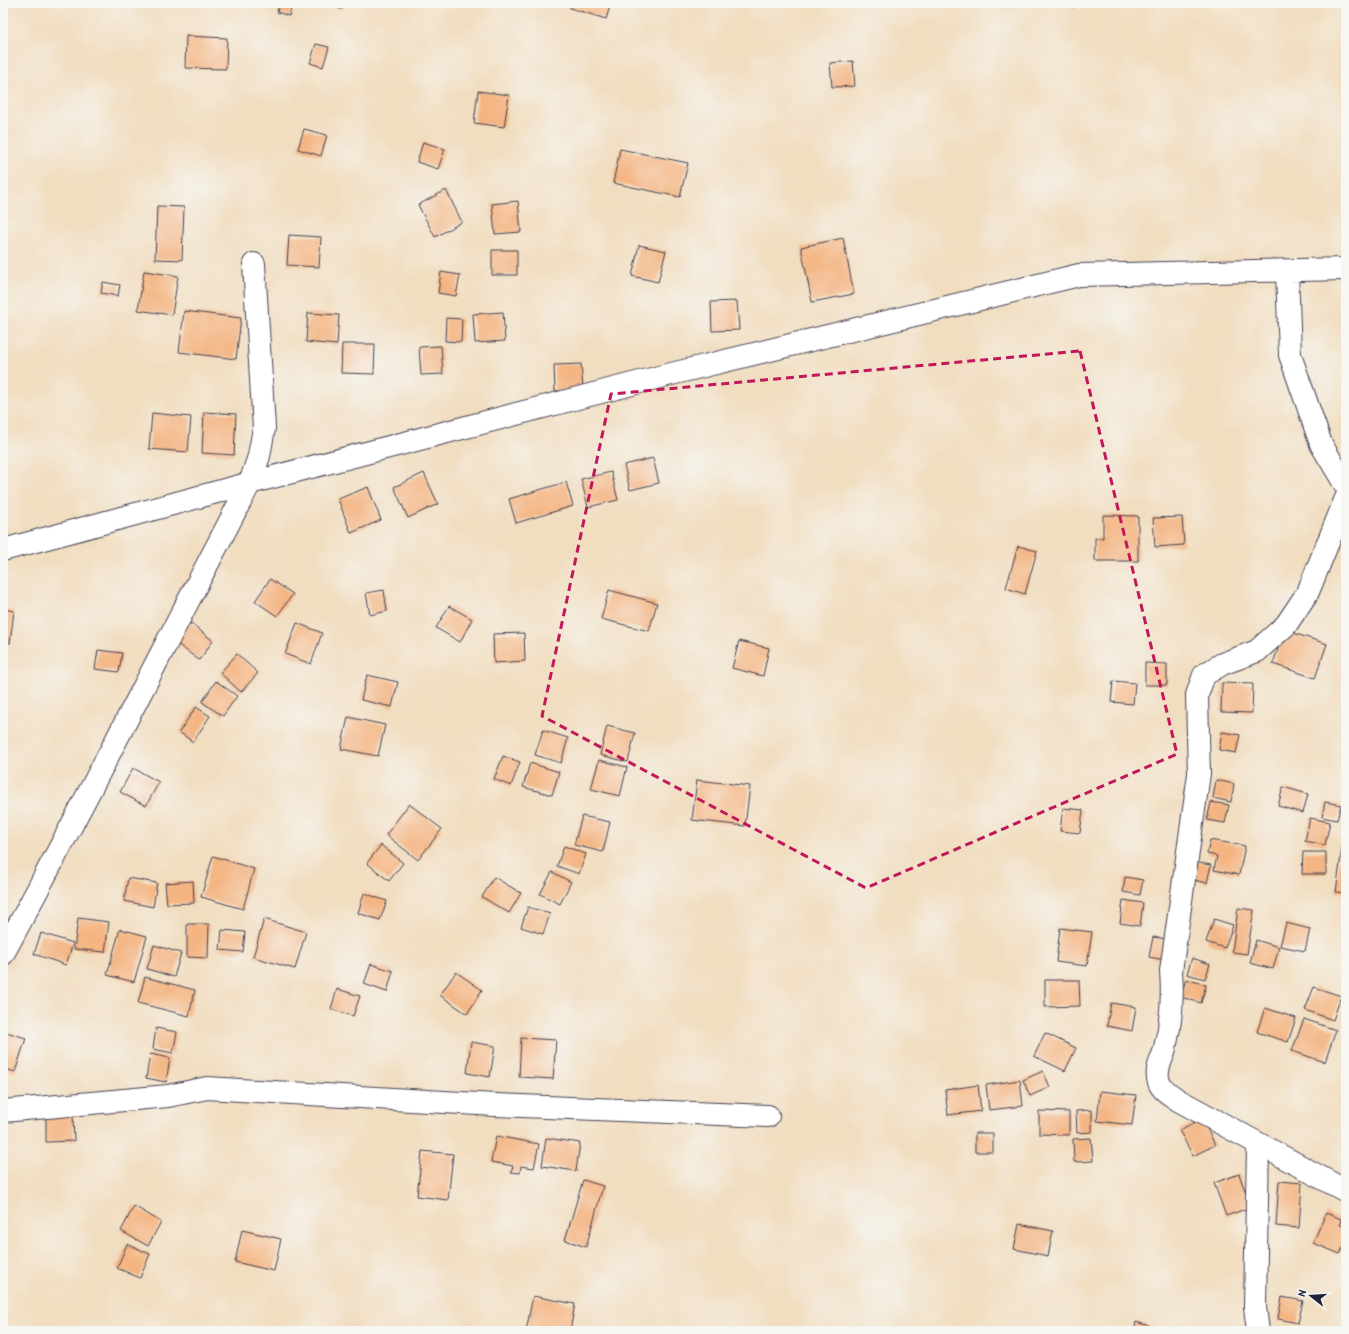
<svg xmlns="http://www.w3.org/2000/svg" width="1349" height="1334" viewBox="0 0 1349 1334" font-family="'Patrick Hand',sans-serif">
<style>
.building{fill:#f4b583}
.lines{fill:none;stroke-linecap:round;stroke-linejoin:round}
.street-casing{stroke:#413e4f;stroke-width:24}
.street{stroke:#fff;stroke-width:22}
.marked{fill:none;stroke:#c2185b;stroke-width:3;stroke-dasharray:8 5;stroke-linejoin:round}
</style>
<rect width="100%" height="100%" fill="#f6f6f2"/>
<filter id="ink" filterUnits="userSpaceOnUse"><feTurbulence type="fractalNoise" baseFrequency=".025" numOctaves="2"/><feDisplacementMap in="SourceGraphic" scale="8" xChannelSelector="R" yChannelSelector="G"/><feConvolveMatrix kernelMatrix="1 2 1 2 8 2 1 2 1" color-interpolation-filters="sRGB"/></filter>
<filter id="wash" filterUnits="userSpaceOnUse"><feTurbulence type="fractalNoise" baseFrequency=".012" numOctaves="4" result="noise"/><feDisplacementMap in="SourceGraphic" scale="16" xChannelSelector="R" yChannelSelector="G"/><feGaussianBlur stdDeviation="0.9" result="paint"/><feColorMatrix in="noise" values="0 0 0 0 0 0 0 0 0 0 0 0 0 0 0 0 0 1.4 0 .05"/><feComposite in="paint" operator="in"/></filter>
<g filter="url(#wash)">
<rect width="100%" height="100%" fill="#f1ddbf"/>
<g id="blocks">
<!-- building -->
<path class="building" d="M280,3L292,4L289,16L277,12Z
M328,3H344L342,9L328,5Z
M571,3H611L606,19L570,8Z
M1071,3H1100V4L1071,7Z
M186,36L227,38L226,69L185,68Z
M316,44L329,47L323,67L310,63Z
M853,61L855,86L832,87L830,63Z
M478,91L509,95L504,127L474,123Z
M304,129L327,135L321,156L298,149Z
M423,142L445,149L438,169L417,162Z
M620,149L688,163L680,197L613,183Z
M446,190L462,222L435,237L418,205Z
M518,201L521,232L495,234L492,204Z
M157,206L184,207L182,260L155,259Z
M289,235L321,237L319,267L287,265Z
M843,238L854,294L812,302L801,247Z
M639,245L666,251L658,282L632,276Z
M492,250H517V275H492Z
M144,271L178,276L172,315L138,310Z
M441,272L460,275L456,296L438,293Z
M103,282L120,285L118,296L101,293Z
M737,301L739,330L712,331L711,302Z
M184,311L241,318L236,359L179,352Z
M503,312L505,341L475,343L473,314Z
M308,313L339,315L337,345L306,342Z
M446,318L462,319L461,342L445,341Z
M342,344H375L374,374L341,373Z
M441,346L443,374L421,375L419,347Z
M581,364L583,389L555,391L554,365Z
M204,412L236,414L234,455L202,453Z
M152,413L191,417L188,452L149,449Z
M653,458L659,483L630,490L624,465Z
M611,472L618,500L588,507L581,479Z
M424,473L438,504L408,518L394,487Z
M566,482L573,506L516,523L509,499Z
M368,487L381,520L351,533L338,499Z
M1103,515L1138,516V561H1095V538H1103Z
M1182,517L1184,545L1155,547L1153,518Z
M1018,546L1037,551L1025,594L1006,588Z
M270,579L293,594L277,616L255,601Z
M384,590L387,611L370,615L366,593Z
M609,590L657,603L649,631L601,619Z
M449,606L472,619L460,642L436,628Z
M3,609L14,611L10,643H3Z
M191,623L213,641L199,660L176,643Z
M297,623L322,633L311,664L285,654Z
M1284,630L1327,644L1315,678L1273,664Z
M524,633L525,661L494,663L493,634Z
M739,641L769,648L763,676L732,668Z
M98,650L122,653L119,672L95,669Z
M237,654L258,673L241,692L220,673Z
M1145,663L1167,664V685H1145Z
M367,675L398,682L392,707L361,700Z
M216,681L237,696L223,716L202,702Z
M1113,681L1135,683L1133,704L1111,702Z
M1222,683L1253,684L1252,713L1221,712Z
M196,707L210,716L193,742L179,732Z
M348,717L385,725L378,756L341,749Z
M607,726L635,733L628,762L600,755Z
M543,730L568,738L561,763L535,755Z
M1222,732L1240,735L1236,753L1219,750Z
M503,756L520,762L511,786L494,779Z
M599,760L627,767L620,796L591,789Z
M530,763L559,772L552,795L523,787Z
M133,768L159,782L146,806L120,792Z
M697,780L750,786L745,826L692,820Z
M1216,780L1234,784L1231,802L1213,798Z
M1283,787L1308,794L1303,813L1278,806Z
M1346,792V813L1341,812Z
M1211,802L1229,805L1225,823L1207,820Z
M1325,802L1341,805L1337,820L1322,817Z
M409,804L442,829L418,860L386,835Z
M1063,808L1083,810L1080,833L1060,831Z
M582,816L610,822L603,852L574,845Z
M1310,818L1330,822L1325,845L1305,841Z
M1210,840L1245,846L1239,875L1214,870L1217,856L1207,854Z
M1343,841H1346V893L1336,892Z
M381,845L403,863L389,881L367,863Z
M564,846L586,854L579,874L557,866Z
M1303,852H1326V874H1302Z
M213,856L254,869L243,909L201,897Z
M1193,862L1211,865L1207,883L1189,879Z
M552,872L571,882L560,904L540,894Z
M494,877L521,893L509,913L482,897Z
M1125,877L1143,880L1140,895L1123,892Z
M128,878L157,883L153,907L124,901Z
M193,881L194,903L167,904L165,883Z
M364,893L387,901L380,920L358,913Z
M1123,900L1143,903L1140,926L1120,923Z
M528,907L550,914L543,934L521,927Z
M1238,908L1254,910L1247,954L1232,952Z
M78,918L109,922L105,952L74,949Z
M264,919L306,932L295,969L253,957Z
M1214,919L1233,925L1225,948L1206,942Z
M1286,923L1310,929L1305,951L1280,946Z
M187,924H209L208,958L187,957Z
M1060,928L1092,932L1087,966L1056,962Z
M120,929L147,936L134,982L107,975Z
M222,930L245,932L243,952L220,950Z
M41,933L73,943L66,965L34,954Z
M1153,937L1169,939L1165,960L1149,957Z
M1256,940L1279,947L1273,969L1250,963Z
M154,945L181,953L174,977L147,969Z
M1192,958L1210,964L1205,979L1187,974Z
M371,964L393,971L387,992L364,984Z
M456,972L482,990L467,1014L440,995Z
M145,977L195,990L189,1016L138,1003Z
M1186,979L1206,985L1201,1003L1181,997Z
M1045,980H1079L1080,1006L1045,1007Z
M1314,987L1341,996L1333,1020L1305,1010Z
M337,989L360,996L353,1016L331,1009Z
M1111,1003L1136,1007L1132,1031L1107,1026Z
M1265,1008L1296,1018L1288,1042L1257,1032Z
M1304,1019L1336,1030L1325,1062L1292,1051Z
M156,1028L177,1032L173,1053L153,1049Z
M3,1031L26,1038L15,1072L3,1068Z
M1045,1033L1076,1048L1065,1071L1034,1056Z
M521,1038L556,1040L553,1079L519,1077Z
M471,1042L495,1046L490,1077L467,1073Z
M150,1054L170,1058L166,1082L146,1078Z
M1043,1071L1050,1087L1030,1096L1023,1080Z
M1020,1080L1023,1106L989,1110L986,1085Z
M978,1085L981,1111L948,1115L945,1090Z
M1100,1091L1136,1095L1132,1125L1097,1121Z
M1092,1110V1132L1077,1133L1076,1111Z
M1039,1111L1069,1112V1135L1039,1134Z
M73,1115L74,1141L46,1142V1116Z
M1202,1119L1215,1145L1193,1156L1179,1130Z
M975,1133H993V1152H975Z
M496,1136L539,1144L534,1168L521,1166L520,1173L511,1172L513,1166L491,1162Z
M546,1138L580,1143L576,1171L542,1166Z
M1091,1138L1093,1161L1074,1162L1073,1139Z
M422,1151L453,1154L448,1200L417,1196Z
M1239,1174L1251,1207L1226,1216L1214,1183Z
M583,1180L603,1186L586,1247L565,1240Z
M1279,1181L1302,1183L1299,1228L1276,1226Z
M134,1206L161,1222L148,1246L121,1231Z
M1326,1213L1341,1219L1340,1224L1346,1226V1239L1340,1254L1313,1243Z
M1019,1224L1053,1231L1048,1256L1014,1249Z
M242,1230L281,1239L274,1271L235,1262Z
M127,1244L150,1254L140,1278L117,1268Z
M533,1296L575,1304L570,1331H526Z
M1282,1297L1303,1301L1298,1323L1278,1319Z
M1136,1322L1168,1331H1134Z"/>
</g>
</g>
<g filter="url(#ink)">
<use href="#blocks" fill-opacity="0" stroke="#413e4f" stroke-width="1"/>
<g class="lines">
<!-- street casing -->
<g class="street-casing">
<path id="street" d="M1287,271L1290,355L1321,444L1346,486
M1346,498L1308,592L1286,625L1257,651L1222,664L1204,675L1197,695L1199,774L1171,971C1173,996 1171,1024 1165,1048C1163,1059 1156,1066 1158,1078C1159,1089 1170,1094 1178,1100L1346,1191
M3,550L250,483L667,375L1079,275L1346,269
M3,954C88,798 167,640 250,483L259,456L264,428L254,264
M3,1111L168,1096L207,1088L495,1105L768,1116
M1258,1331L1255,1307L1258,1145"/>
</g>
<!-- street -->
<use href="#street" class="street"/>
</g>
</g>
<!-- marked area -->
<path class="marked" d="M1080,351L1177,754L866,888L542,716L611,394Z"/>
<!-- margin -->
<rect width="1349" height="1334" fill="none" stroke="#f6f6f2" stroke-width="16"/>
<!-- north arrow -->
<g transform="translate(1311 1296) rotate(287)" stroke="#f6f6f2" stroke-width="3" paint-order="stroke">
<path d="M0-3L7 15L0 10L-7 15Z" fill="#22223b"/>
<text y="-6" font-size="11" font-weight="bold" text-anchor="middle" fill="#22223b">N</text>
</g>
</svg>
